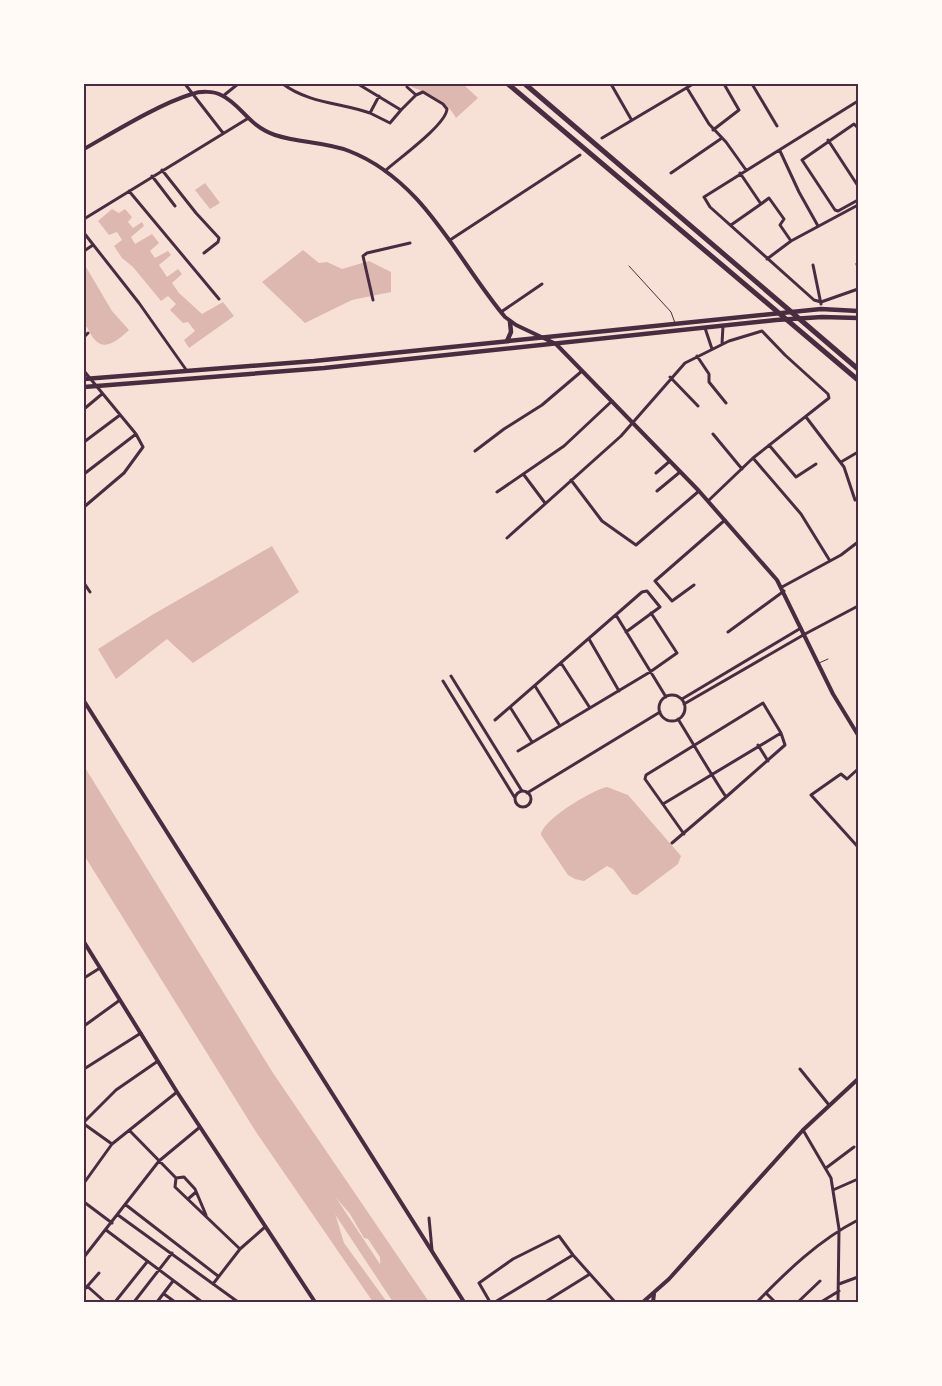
<svg xmlns="http://www.w3.org/2000/svg" width="942" height="1386" viewBox="0 0 942 1386" font-family="'DM Sans',sans-serif">
<style>
.water{fill:#dcb8b0}
.lines{fill:none;stroke-linecap:round;stroke-linejoin:round}
.river{stroke:#dcb8b0;stroke-width:10}
.service{stroke:#4a2c40;stroke-width:1}
.minor{stroke:#4a2c40;stroke-width:3}
.tertiary{stroke:#4a2c40;stroke-width:4}
.secondary{stroke:#4a2c40;stroke-width:4}
.primary{stroke:#4a2c40;stroke-width:4.5}
.motorway{stroke:#4a2c40;stroke-width:5}
.neatline{fill:none;stroke:#4a2c40;stroke-width:2}
</style>
<rect width="100%" height="100%" fill="#f7e1d7"/>
<!-- water -->
<path class="water" d="M406,84H463L478,98L456,118C445,97 426,94 406,84Z
M205,183L220,203L210,209L195,190Z
M112,209L119,213L125,209L132,217L128,222L133,228L142,222L144,226L131,237L135,244L152,234L159,243L150,251L155,258L168,251L171,255L159,265L167,277L178,269L182,274L172,283L179,293L202,314L223,302L234,316L189,348L184,340L195,331L188,322L183,323L170,310L176,304L168,296L161,301L133,267L122,258L114,246L122,240L117,232L109,235L98,221Z
M303,250L319,263L327,262L342,269L369,261L391,272V292L352,300L305,323L262,282Z
M86,267L112,311L129,330C120,338 106,352 95,340C90,335 90,330 84,324V269Z
M272,546L299,592L193,663L167,639L116,679L98,649L152,615Z
M84,766L273,1073L429,1302H401L381,1284L380,1257L368,1239L364,1238L350,1214L326,1186H323L331,1200L344,1243L387,1302H373L256,1132L84,855Z
M607,787L628,795L681,856L678,864L637,895L632,894L613,869L607,866L584,881L575,879L568,875L541,835C542,820 592,790 607,787Z"/>
<g class="lines">
<!-- river -->
<path class="river" d="M321,1184L399,1302"/>
<!-- service -->
<path class="service" d="M629,266L671,312L675,323
M819,663L828,659"/>
<!-- minor -->
<path class="minor" d="M185,84L223,133
M283,84C308,103 341,103 370,113
M358,84L401,110L416,95L423,92L443,104L447,109C446,125 398,159 385,171
M611,84L631,119
M752,84L777,126
M407,87L416,95
M687,88L709,124L726,142L746,170
M223,96L238,84
M379,96L370,113L390,123L401,110
M858,128L854,124L802,160L835,210L838,211L858,200
M713,130L739,110L724,84
M602,138L693,84
M828,140L858,186
M780,151L799,192L818,226
M162,170L196,213L219,238L218,242L204,253
M671,173L722,138
M152,176L175,206
M129,191L219,299
M761,204L769,198L784,219L780,225L791,241
M84,219L247,119
M731,225L761,204L740,173
M84,233L139,303L187,371
M450,240L580,155
M84,251L93,245
M767,259L791,241L858,205
M857,264L858,268
M813,265L821,304
M373,300L363,256L367,253L410,243
M821,302L814,300L710,207L704,197L858,101
M821,302L858,289
M501,312L542,284
M705,328L712,349
M84,337L88,333
M722,344L723,326
M697,356L709,374V382L726,403
M84,371L136,434L143,447L124,473L84,507
M670,377L698,406
M84,409L102,394
M806,417L844,467L855,500
M713,434L742,469
M84,442L120,415
M769,445L796,477L816,464
M475,451L504,429L542,405L582,371
M753,458L801,514L830,561
M841,462L858,452
M656,473L670,461
M84,474L136,434
M524,475L545,503
M571,480L602,521L636,545L699,491
M657,491L680,472
M497,492L564,446L612,401
M507,538L621,436L685,363L729,341L762,331L785,355L828,394L829,398L753,458L708,501
M84,583L90,592
M694,585L672,601L655,581L725,520
M782,587L841,555L858,542
M616,615L666,697
M728,632L784,591
M589,639L619,691
M561,663L590,708
M451,676L522,791
M443,681L515,798
M535,686L560,726
M659 708a13 13 0 1 1 26 0a13 13 0 1 1-26 0Z
M682,699L801,628
M684,704L805,634L858,606
M510,707L532,742
M678,719C694,745 709,771 726,797L785,745L781,733L763,703L646,775L645,779L684,834
M495,720L642,592L647,591L660,607L626,632
M758,745L768,761
M518,751L650,672L677,653L651,613
M858,769L847,779L841,774L838,776L811,795L858,847
M515 799a8 8 0 1 1 16 0a8 8 0 1 1-16 0Z
M527,793L660,712
M663,804L781,733
M672,843L726,797
M84,978L100,968
M84,1026L120,1000
M84,1069L141,1033
M800,1069L829,1105
M84,1122L116,1090L158,1061
M84,1124L112,1144
M129,1130L176,1178L175,1187L240,1249
M803,1130L831,1178L839,1229L838,1302
M826,1168L854,1147
M176,1178L184,1177L195,1189L206,1215
M84,1183L112,1144L177,1092
M833,1190L858,1179
M188,1199L196,1192
M84,1202L112,1223
M126,1205L218,1276
M118,1215L238,1302
M429,1218L432,1250
M106,1230L202,1302
M84,1257L159,1161L200,1127
M213,1284L240,1249L265,1227
M839,1284L858,1277
M87,1286L105,1302
M84,1290L99,1273
M766,1293L775,1302
M164,1294L175,1302
M115,1302L147,1262
M134,1302L172,1253
M157,1302L173,1281
M490,1302L479,1283L513,1259L559,1236L573,1255L615,1302
M495,1302L573,1255
M545,1302L590,1274
M757,1302C787,1271 819,1240 858,1220
M798,1302L820,1281
M821,1302L839,1291"/>
<!-- tertiary -->
<path class="tertiary" d="M84,149C114,132 159,104 192,94C200,91 214,91 221,95C241,104 248,126 275,135C299,143 326,142 349,151C424,180 457,260 505,317L516,325L554,343
M84,701L464,1302
M84,942L177,1092L315,1302"/>
<!-- secondary -->
<path class="secondary" d="M556,344L699,491L777,580L833,694L858,735
M643,1302L669,1279L803,1130L858,1079
M653,1302L654,1294"/>
<!-- primary -->
<path class="primary" d="M507,341L511,332L510,322
M84,379L314,361L821,309L858,311
M84,387L324,368L776,320L822,317L858,318"/>
<!-- motorway -->
<path class="motorway" d="M508,84L858,380
M525,84L858,369"/>
</g>
<!-- border -->
<rect width="942" height="1386" fill="none" stroke="#fffaf5" stroke-width="170"/>
<rect x="85" y="85" width="772" height="1216" class="neatline"/>
</svg>
